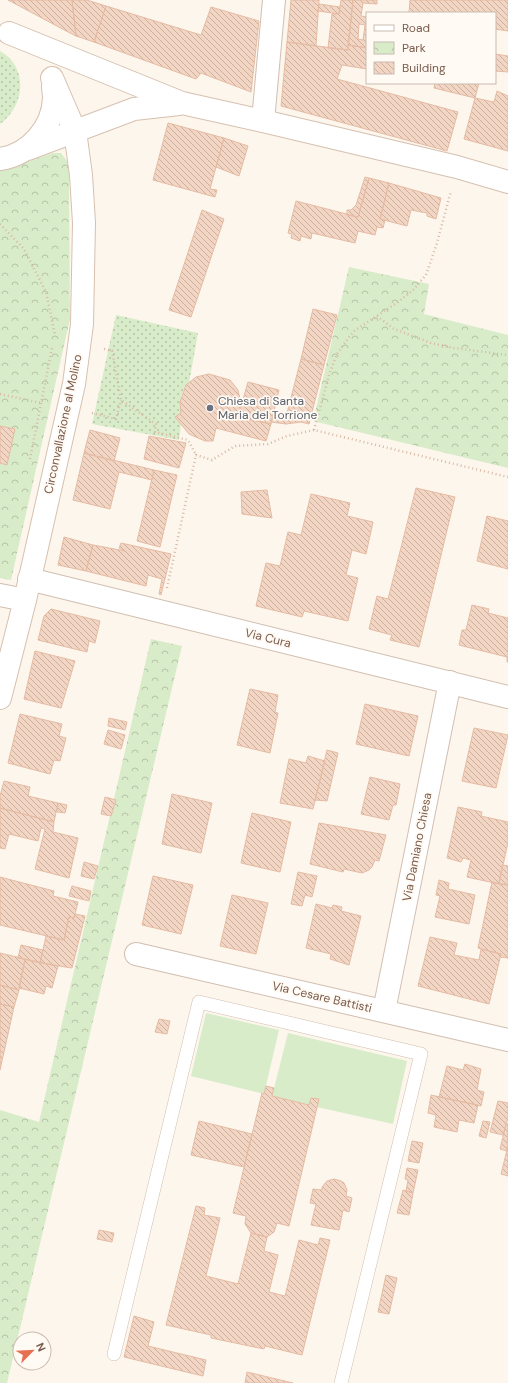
<svg xmlns="http://www.w3.org/2000/svg" width="508" height="1383" viewBox="0 0 508 1383" font-family="'DM Sans',sans-serif">
<style>
.grass{fill:url(#grass-dots)}
.park{fill:url(#park-crowns)}
.pitch{fill:#d8ecc9}
.building{fill:url(#building-back-hatch);stroke:#e6bba3;fill-rule:evenodd}
.lines{fill:none;stroke-linecap:round;stroke-linejoin:round}
.lane-casing{stroke:#d1beb0;stroke-width:14}
.street-casing{stroke:#d1beb0;stroke-width:24}
.secondary-casing{stroke:#d6c0b0;stroke-width:24}
.path{stroke:#d9b8a5;stroke-width:2.5;stroke-dasharray:1 3;stroke-linecap:butt}
.lane{stroke:#fff;stroke-width:13}
.street{stroke:#fff;stroke-width:22}
.secondary{stroke:#fff;stroke-width:22}
.worship-dot{fill:#6b7280;stroke:#fffaf3;stroke-width:1.5}
.labels{text-anchor:middle;dominant-baseline:central;stroke-width:3.5;stroke-linejoin:round;paint-order:stroke}
.worship-label{font-size:12px;fill:#5b616d;stroke:#fffaf3;text-anchor:start}
.street-label{font-size:12px;fill:#7a5c4d;stroke:#fffaf3}
</style>
<defs>
<pattern id="grass-dots" width="8" height="8" patternUnits="userSpaceOnUse"><rect width="8" height="8" fill="#d8ecc9"/><path d="M2 2h.1M6 6h.1" fill="none" stroke="#b4c2a5" stroke-width="1.8" stroke-linecap="round"/></pattern>
<pattern id="park-crowns" width="20" height="18" patternUnits="userSpaceOnUse"><rect width="20" height="18" fill="#d8ecc9"/><path d="M2 6a3 3 0 1 1 6 0M12 15a3 3 0 1 1 6 0" fill="none" stroke="#b4c2a5"/></pattern>
<pattern id="building-back-hatch" width="6" height="6" patternUnits="userSpaceOnUse"><rect width="6" height="6" fill="#f3d5c3"/><path d="M-1 5l2 2M0 0l6 6M5-1l2 2" fill="none" stroke="#cab0a1"/></pattern>
</defs>
<rect width="100%" height="100%" fill="#fdf6ec"/>
<!-- grass -->
<path class="grass" d="M0,51C29,67 25,106 0,124Z
M116,315L198,333L189,383C180,390 180,403 181,413L175,417L181,425L179,440L92,424Z"/>
<!-- park -->
<path class="park" d="M53,153H61L67,161L69,172L70,319L11,580L0,578V171Z
M349,267L429,284L424,314L508,335V468L313,421Z
M151,639L182,646L7,1383H0V1110L39,1122Z"/>
<!-- pitch -->
<path class="pitch" d="M206,1013L279,1030L264,1094L191,1076Z
M288,1033L407,1061L393,1124L317,1107L319,1100L311,1098L309,1105L272,1096Z"/>
<!-- building -->
<path class="building" d="M8,0H72L76,36L70,33Z
M72,0H87L106,6L94,42L76,36Z
M291,0H319L316,46L287,42Z
M341,0H353L348,50L328,48L332,14H339Z
M353,0H377V4L363,3L361,16L367,17V48L348,45ZM359,24L365,25L363,40L358,39Z
M410,0H508V31L495,29V13H409Z
M319,4L340,7L339,14L318,11Z
M106,6L201,35L211,7L259,21L251,92L201,73L196,79L94,42Z
M287,42L348,50V45L367,48V69L342,65L337,79L458,112L447,151L281,106Z
M495,54L508,56V72L495,71Z
M435,83H479L475,98L434,88Z
M497,91L508,96V151L464,139L475,98L494,102Z
M168,123L224,138L210,189L217,190L215,197L153,180Z
M224,138L248,146L239,176L216,167Z
M365,177L369,178L358,217L347,215V210H351L356,205Z
M369,178L389,183L380,219L385,220L383,228L377,227L375,235L358,231L355,243L312,233L311,239L301,236L300,241L291,238L292,234L288,233L296,201L358,217Z
M389,183L441,198L436,219L427,216V213L411,210L407,226L380,219Z
M202,210L224,219L191,317L169,310Z
M313,309L337,315L324,365L301,359Z
M301,359L324,365L309,424L301,422L286,424L271,422L274,411L287,413Z
M209,374L230,380L238,390L240,399L242,400L238,417L271,424L266,441L216,428L213,441H205L189,434L175,417L181,413L180,402L186,385L196,377Z
M248,382L279,390L271,424L238,417Z
M0,426L15,429L7,465L0,463Z
M90,430L120,438L114,461L84,453Z
M149,436L186,443L179,468L144,459Z
M84,453L154,470L152,480L119,472L110,509L73,500Z
M154,470L177,475L160,547L137,541Z
M416,488L455,497L419,647L390,640L392,635L369,629L377,596L388,599Z
M267,490L272,518L242,514L241,492Z
M311,494L350,503L347,516L373,522L366,554L352,550L346,575L358,578L348,621L304,611L302,617L256,606L266,563L280,566L288,532L301,535Z
M487,516L508,521V569L477,561Z
M64,537L93,545L86,571L58,565Z
M121,543L171,554L161,595L159,594L162,579L148,575L146,586L86,571L93,545L125,551L119,548Z
M472,605L489,609L488,613L508,618V662H507V657L459,645L462,630H466Z
M51,609L100,621L95,643L89,641L87,652L38,640L44,616Z
M35,651L75,661L61,708L24,699Z
M250,689L278,695L275,712L278,713L270,753L237,745Z
M365,704L418,716L409,756L356,744Z
M20,714L62,724L59,736L66,738L60,761L54,760L50,774L8,763Z
M109,718L127,722L125,730L108,726Z
M474,728L508,735L496,788L462,781Z
M108,730L125,735L121,749L104,744Z
M327,750L338,753L327,801L315,800Z
M308,756L325,761L313,809L280,803L289,759L306,763Z
M370,777L400,784L396,805H393L389,820L361,814Z
M4,781L30,787L28,796L58,803L54,822L0,808V796Z
M172,794L212,803L201,853L162,844Z
M105,797L116,800L111,816L101,814Z
M58,803L67,805L65,813L57,812Z
M458,807L482,812L481,816L508,822V842L499,884L467,877L471,860L463,858L461,862L447,858Z
M0,808L54,822L53,832L78,838L69,878L35,869L45,829L41,828L38,841L9,834L5,849L0,848Z
M252,813L291,822L280,872L241,863Z
M319,823L386,835L379,861L375,860L372,867L369,870L362,873L344,869L343,872L310,864Z
M84,862L98,866L94,879L81,876Z
M502,865L508,866V885L499,884Z
M298,872L317,876L312,897L305,895L302,906L291,904Z
M153,876L193,885L181,934L142,925Z
M0,877L54,891L53,896L78,902L74,918L69,917L64,940L0,925Z
M439,880L449,883L448,889L475,895L469,924L435,917L440,896L436,895Z
M492,882L508,885V958L500,957L501,954L478,948Z
M72,886L91,891L89,901L69,896Z
M232,895L268,903L256,954L220,946Z
M316,904L332,908L333,905L342,907L341,911L361,916L349,965L330,959L331,954L306,948Z
M75,914L85,916L72,968L40,963L46,936L64,940L69,917L74,918Z
M430,937L457,943L454,955L479,960L481,949L501,954L489,1004L418,986Z
M21,945L43,950L40,963L18,958Z
M0,953L25,959L19,990L0,985Z
M25,959L58,966L52,988L46,986L44,994L19,988Z
M0,985L19,990L14,1007L0,1004Z
M0,1004L14,1007L0,1070Z
M159,1019L170,1021L167,1034L155,1032Z
M465,1064L481,1069L477,1090L484,1092L481,1106L439,1097L447,1066L463,1070Z
M266,1086L274,1088L272,1096L309,1105L311,1098L319,1099L289,1226L277,1223L274,1232L267,1237L251,1233L245,1224L246,1216L233,1213L262,1093L264,1094Z
M431,1095L478,1105L474,1123L459,1120L457,1132L434,1127L436,1115L428,1113Z
M498,1101L508,1103V1118L503,1135L490,1132Z
M199,1121L252,1134L244,1167L191,1155Z
M483,1121L490,1122L486,1138L479,1136Z
M506,1124H508L507,1151L500,1149Z
M412,1141L423,1143L419,1163L408,1161Z
M508,1146V1176L501,1174Z
M407,1168L418,1170L413,1193L406,1191L408,1180L405,1179Z
M334,1179L341,1181L344,1183L347,1190L346,1196L352,1198L349,1212L343,1210L339,1230L311,1225L316,1204L310,1203L313,1189L322,1190V1187L327,1181Z
M403,1190L413,1193L409,1215L397,1213Z
M196,1206L205,1208L204,1215L220,1218L206,1276L238,1284L251,1233L267,1237L264,1251L278,1255L269,1292L285,1296L299,1240L318,1245L320,1238L330,1240L302,1355L265,1346L264,1349L211,1338V1335L166,1325Z
M99,1230L114,1233L112,1242L97,1239Z
M386,1275L397,1278L389,1314L378,1312Z
M134,1316L154,1322L148,1346L206,1360L203,1376L124,1357Z
M247,1372L293,1383H245Z"/>
<g class="lines">
<!-- lane casing -->
<g class="lane-casing">
<path id="lane" d="M114,1354L199,1002L421,1054L341,1383"/>
</g>
<!-- street casing -->
<g class="street-casing">
<path id="street" d="M263,121L274,0
M29,579L508,697
M0,595L25,600
M136,954L508,1040
M384,1011L450,682"/>
</g>
<!-- secondary casing -->
<g class="secondary-casing">
<path id="secondary" d="M9,33L182,103L263,121L457,167L508,182
M28,149L134,109L179,104
M0,159C29,155 53,128 54,98C54,94 53,90 53,86
M0,698L25,600L74,384L82,324L84,223L81,175L75,131L52,78"/>
</g>
<!-- path -->
<path class="path" d="M0,224L24,249L46,292L55,335
M377,316L394,329L431,343L454,348L508,355
M104,349L112,351L121,400L156,424L155,432L188,440L196,455
M0,394L41,403
M92,413L116,419L121,400
M314,430L330,372L337,354L346,341L354,331L398,302L413,290L426,275L437,243L451,191
M30,459L52,348
M167,588L196,455L212,460L235,446L268,444L287,436L314,430L508,477"/>
<!-- lane -->
<use href="#lane" class="lane"/>
<!-- street -->
<use href="#street" class="street"/>
<!-- secondary -->
<use href="#secondary" class="secondary"/>
</g>
<!-- markers -->
<circle class="worship-dot" cx="210" cy="408" r="4"/>
<g class="labels">
<!-- worship labels -->
<g class="worship-label">
<text x="218" y="401">Chiesa di Santa<tspan x="218" dy="14">Maria del Torrione</tspan></text>
</g>
<!-- street labels -->
<g class="street-label">
<text transform="translate(63 424) rotate(-78)">Circonvallazione al Molino</text>
<text transform="translate(268 638) rotate(14)">Via Cura</text>
<text transform="translate(417 847) rotate(-79)">Via Damiano Chiesa</text>
<text transform="translate(322 997) rotate(13)">Via Cesare Battisti</text>
</g>
</g>
<!-- legend -->
<rect x="366" y="12" width="130" height="72" fill="#fffaf3" stroke="#cabbb1"/>
<rect x="374" y="25" width="20" height="6" fill="#ffffff" stroke="#cabbb1"/>
<text x="402" y="32" font-size="12" fill="#7a5c4d">Road</text>
<rect x="374" y="42" width="20" height="12" fill="url(#park-crowns)" stroke="#cabbb1"/>
<text x="402" y="52" font-size="12" fill="#7a5c4d">Park</text>
<rect x="374" y="62" width="20" height="12" fill="url(#building-back-hatch)" stroke="#cabbb1"/>
<text x="402" y="72" font-size="12" fill="#7a5c4d">Building</text>
<!-- north arrow -->
<g transform="translate(32 1351) rotate(66)"><circle r="19" fill="#fffaf3" stroke="#cabbb1"/>
<path d="M0-3L7 15L0 10L-7 15Z" fill="#e76f51"/>
<text y="-6" font-size="11" font-weight="bold" text-anchor="middle" fill="#7a5c4d">N</text>
</g>
</svg>
